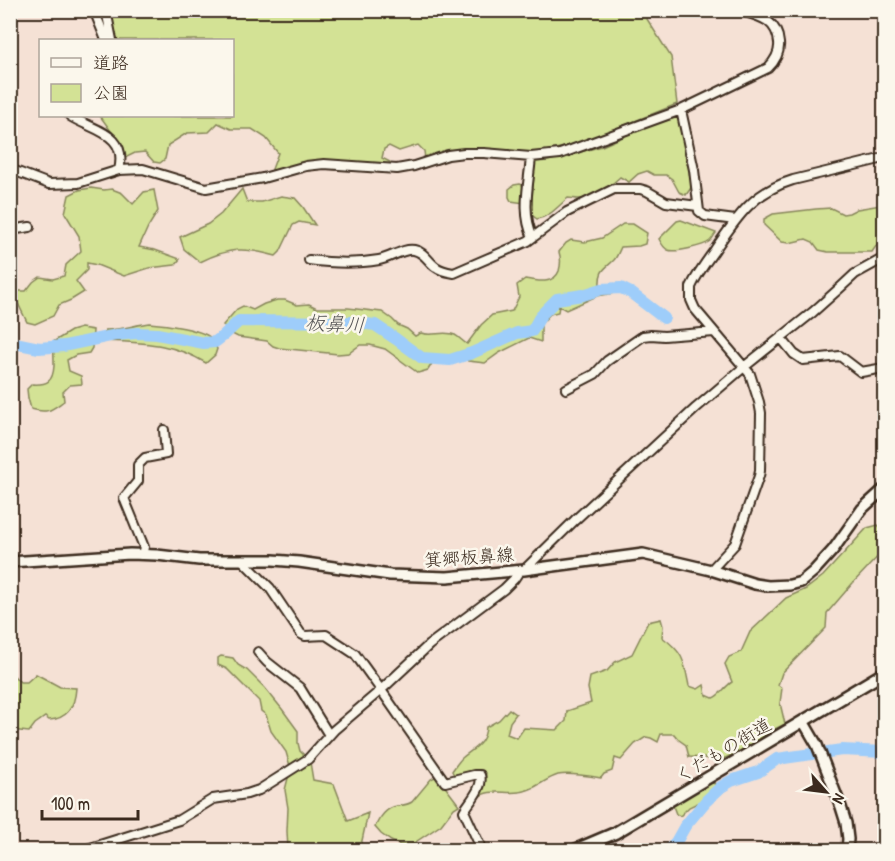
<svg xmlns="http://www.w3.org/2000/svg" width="895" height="861" viewBox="0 0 895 861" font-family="'Patrick Hand','Klee One',sans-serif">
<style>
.green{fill:#d3e295;stroke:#87865a;stroke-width:1.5}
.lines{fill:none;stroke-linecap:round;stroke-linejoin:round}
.river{stroke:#9ecdfa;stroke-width:12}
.minor-casing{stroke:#3b2a1e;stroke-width:12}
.major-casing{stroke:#3b2a1e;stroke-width:14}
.highway-casing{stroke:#3b2a1e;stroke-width:15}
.minor{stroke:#fbf7ec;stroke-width:8}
.major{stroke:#fbf7ec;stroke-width:9}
.highway{stroke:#fbf7ec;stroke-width:10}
.labels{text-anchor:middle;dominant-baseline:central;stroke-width:5;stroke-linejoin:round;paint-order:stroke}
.street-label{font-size:18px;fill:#3b2a1e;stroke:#fbf7ec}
.water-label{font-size:20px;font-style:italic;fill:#545355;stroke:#fbf7ec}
</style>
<rect width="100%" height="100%" fill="#f5e1d5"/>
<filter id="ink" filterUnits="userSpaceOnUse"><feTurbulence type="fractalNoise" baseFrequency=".0167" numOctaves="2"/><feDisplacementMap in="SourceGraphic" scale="12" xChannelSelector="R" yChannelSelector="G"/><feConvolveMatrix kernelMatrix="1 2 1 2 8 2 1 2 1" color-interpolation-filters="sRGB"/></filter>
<g filter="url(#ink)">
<!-- green -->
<path class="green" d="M112,10L642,11L671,57L677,104L578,144L537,153L473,150L425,159L424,151L418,145L399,151L389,146L384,149L382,158L390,162L392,167L314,160L271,172L278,153L266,138L252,129H231L218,123L209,132L187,133L168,145L165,159L160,163L154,162L145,152L135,153L123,159L119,142L100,116H232V40H118L112,24Z
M679,117L682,128L685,154L692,178L693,185L686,195L679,192L672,179L666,175H654L647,171L638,174L629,182L620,177C609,187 593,199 578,199C575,199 571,198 568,198C558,206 550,217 537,219L533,216L531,212L535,162L548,161L602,146L650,125Z
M520,184L525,186L524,203L511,201L509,197V189L514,185Z
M91,188L104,190L112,189L122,193L133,204L144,192L154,190L158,211L148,227L139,247L155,250L180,259L175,265L149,268L124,276L97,265L87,263V270L76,281L84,292L71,300L59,305L53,316L35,324L27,322L12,291H26L33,282L40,277L53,279L64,276L66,265L81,251L79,236L65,213L69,195L79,190Z
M242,189L247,202H262L281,196L295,198L303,207L315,225L299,222L293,225L280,252L276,256C245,247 230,247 200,262L184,249L180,237L208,224L221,214Z
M881,205L884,207V237L879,242L872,252H828L819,250L813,242L806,239L789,243L782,242L764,225V219L773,214L816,209L831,208L843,214L849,213L857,209Z
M681,220L716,233C714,235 712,240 710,241C704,246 675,253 668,250C664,248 661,243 659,239L677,221Z
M623,224H633L647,233L645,244L639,246L621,247C619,251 617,257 614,260C604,270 599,270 600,286L607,287L619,285L632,297L620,292L609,294L597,296L566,310L559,306L558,312L550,314L541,324V342L529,338L499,353L485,363L468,361L460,354L436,357L428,370L418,373L385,349L370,345H360L349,353L338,354L279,348L273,346L267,341L238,337L230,333L223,325L237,309L243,306L253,310L264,304L277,300H285L297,305L309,304L317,308H348L382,312L392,319L398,325L407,329L415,336L421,333C432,337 444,330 455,335C459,337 463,342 467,344L481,325L492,315L512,311L519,297L517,285L525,279C536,281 554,285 559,271C561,264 561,258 559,252L566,243L571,240L585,242L602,238Z
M149,323C163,324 205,329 213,340C215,343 215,346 217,349L215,355L206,363C171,342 143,343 104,341L105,330C120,330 134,325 149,323Z
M81,328L93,330L92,348L89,353L76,355L67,360L69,371L81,376L82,384L70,385L63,392L64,401C51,410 48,414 31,409L28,398L27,389L32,384C47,385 53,382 54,366C54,357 54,351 53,342L71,331Z
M878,525L884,531V550L852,584L827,613L826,628L782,673L778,685L782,688L780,703L785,724L767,733L749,748L718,761L704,758L689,757L686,745L679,740L674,734H661L658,742L651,738L646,737L635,744L621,760L615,758L612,771L604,774L601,778C591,776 569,773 558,775C544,779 534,791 519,792C505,794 487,788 478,798L484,785L486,773L454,775L452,771C455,767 458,762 462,758C474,748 485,744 486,727L499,720L509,709L516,714L510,722L507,734L517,738L524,728L557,730L566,721L567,711L591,703L588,688L590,677L607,671L615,662L632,654L648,622L661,619L663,626L662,637C684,653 684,661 689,686L698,689L704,685L706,695L713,698C721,695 724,687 732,682L725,664L729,657L741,652L750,632L786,598L806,589L823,576L867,528Z
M221,656L233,658L238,665L247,670L265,688L282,709L298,731V743L300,751L305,756L290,766L286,752L271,731L266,715L261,711L259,701L227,669L218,665V658Z
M10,672L20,682H27L36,674L60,687L76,688C75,705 68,719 49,720L45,717L35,724L29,732L11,730Z
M310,762L313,780L334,784L348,821L368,813L360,850H288L287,831L288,808L285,790L288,778L291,773Z
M437,776L459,805L454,808L441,825L411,845H400L391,841L381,834L375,827C379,818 387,807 397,806C403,805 407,805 412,802L431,779Z
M711,783L717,784L718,788L708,798L689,807L680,816L676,814L673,806L678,801Z"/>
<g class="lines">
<!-- river -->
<path class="river" d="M10,342L39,348L64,346L116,335L137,333L157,334L204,343L215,342L223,336L239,321L350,322L375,325L396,339L422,358L450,360L472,353L517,333L532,331L541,315L557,299L583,295L602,289L621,288L631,293L664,318
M828,752L842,750L884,752
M668,850L676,842L685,826L706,801L721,787L731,781L758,772L777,759L812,754"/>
<!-- minor casing -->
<g class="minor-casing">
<path id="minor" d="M94,10L106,40
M106,10L112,40
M681,110L694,170L699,211L705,216L735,220
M70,116C94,131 128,133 119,170
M531,157C529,183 521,213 533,237
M10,169L49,184L78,183L119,170L143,169L206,188L263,178L306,166L324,164L397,169L414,166L448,155L464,153H484L531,157L560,154L681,110L768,68C775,61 780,53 779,43C777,18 757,16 738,10
M10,230L30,227
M309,260C331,263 356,264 379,260C390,258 404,248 414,250C425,252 428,262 436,267C441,271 448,272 454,273L528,241L567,212L614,189H640L647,191L666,202L698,206
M781,338L794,354L803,360L840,356L861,372L884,368
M566,389L595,374L607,361L643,336L651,335L664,336L714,332
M142,555L144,547L124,498L138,481V465L145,458L166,454L164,430
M242,560L270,588L301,634L305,636L326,635L355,654L381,690L445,782L474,775H480C484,787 470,801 464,811L482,850
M524,570L575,520L696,408L744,367L813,312L841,287L855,274L884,258
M711,570L735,544L759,476L760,471L761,413L759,402L750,374L695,309L691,300V287C697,274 706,262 714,251C737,217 753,192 793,180L884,158
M258,652L267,662L300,688L329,735
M84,850L179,820L213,799L247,794L259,790L308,759L334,730L381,690L429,645L504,589L514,579L520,570"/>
</g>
<!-- major casing -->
<g class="major-casing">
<path id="major" d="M10,562L130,554L157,555L199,560H273L299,562L390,575L447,577L524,570L643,554L711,570L755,584L768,586L790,585L801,582L814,571L833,550L862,509L884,489
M803,721L817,745L841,807L846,823L848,839L847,850"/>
</g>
<!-- highway casing -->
<g class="highway-casing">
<path id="highway" d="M575,850L615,833L884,673"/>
</g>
<!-- minor -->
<use href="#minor" class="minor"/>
<!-- major -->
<use href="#major" class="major"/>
<!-- highway -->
<use href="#highway" class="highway"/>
</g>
</g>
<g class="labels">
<!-- street labels -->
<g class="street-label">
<text transform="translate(469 557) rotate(-4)">箕郷板鼻線</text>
<text transform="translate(723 750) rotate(-31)">くだもの街道</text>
</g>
<!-- water labels -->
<g class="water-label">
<text transform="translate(335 323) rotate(3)">板鼻川</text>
</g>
</g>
<!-- margin -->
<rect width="895" height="861" fill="none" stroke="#fbf7ec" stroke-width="36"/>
<rect x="18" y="18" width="859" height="825" fill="none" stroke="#3b2a1e" stroke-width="2" filter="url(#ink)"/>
<!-- legend -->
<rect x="39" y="39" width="195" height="78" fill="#fbf7ec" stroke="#aea59a" stroke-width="1.5"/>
<rect x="51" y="58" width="30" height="9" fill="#fbf7ec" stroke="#aea59a" stroke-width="1.5"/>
<text x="93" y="69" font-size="18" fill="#3b2a1e">道路</text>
<rect x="51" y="84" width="30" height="18" fill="#d3e295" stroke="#aea59a" stroke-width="1.5"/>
<text x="93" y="99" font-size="18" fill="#3b2a1e">公園</text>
<!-- north arrow -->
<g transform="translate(826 792) rotate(118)" stroke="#fbf7ec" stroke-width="4.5" paint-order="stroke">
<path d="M0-4.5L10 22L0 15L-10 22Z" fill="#3b2a1e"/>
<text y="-9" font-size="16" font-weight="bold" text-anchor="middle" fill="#3b2a1e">N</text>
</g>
<!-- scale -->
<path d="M42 810v9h96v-9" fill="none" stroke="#3b2a1e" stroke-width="3"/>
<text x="51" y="810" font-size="18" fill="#3b2a1e" stroke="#fbf7ec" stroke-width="4.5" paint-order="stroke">100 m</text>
</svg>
